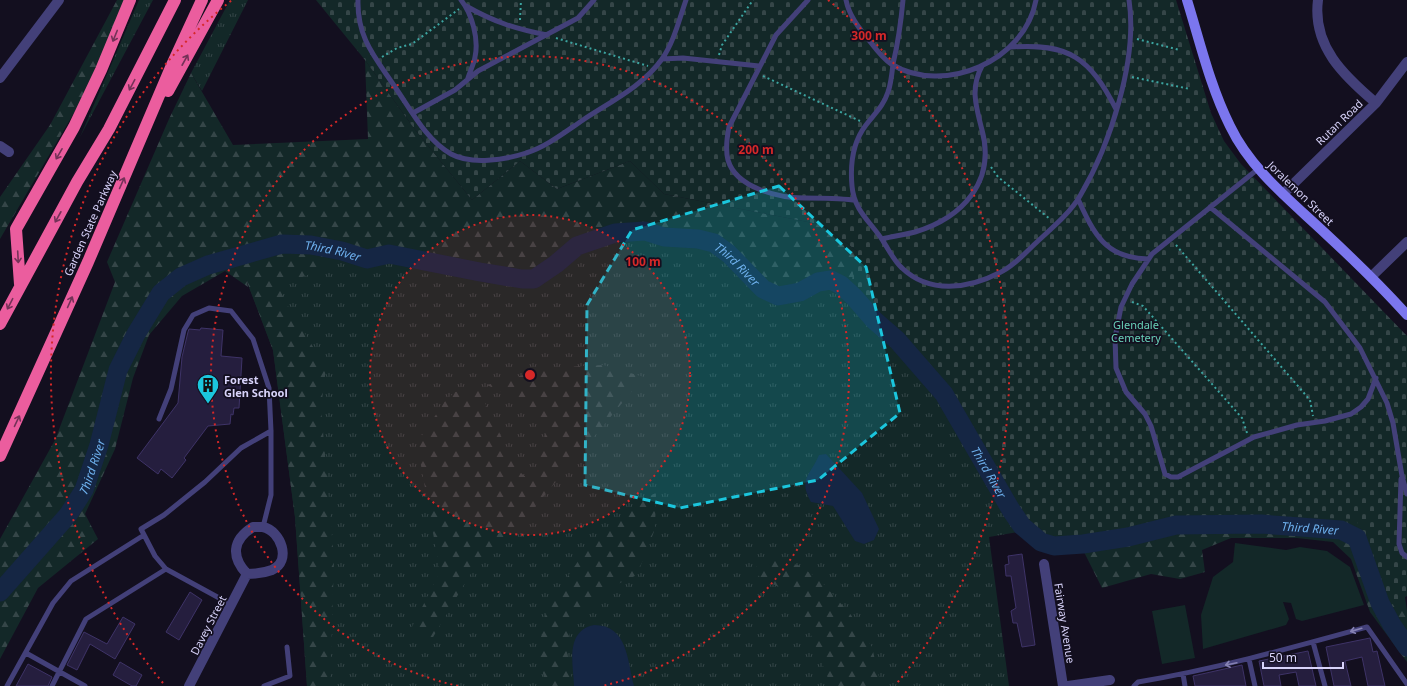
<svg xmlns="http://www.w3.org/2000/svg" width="1407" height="686" viewBox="0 0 1407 686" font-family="'Noto Sans',sans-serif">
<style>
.grass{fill:url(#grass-tufts)}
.forest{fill:url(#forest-firs)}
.cemetery{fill:url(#cemetery-stones)}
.pitch{fill:#132828}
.water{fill:#152644}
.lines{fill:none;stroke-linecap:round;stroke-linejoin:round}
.river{stroke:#152644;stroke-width:19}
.building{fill:#251e3e;stroke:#3e3367}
.path{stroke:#3ca4a0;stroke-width:2;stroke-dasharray:2 3;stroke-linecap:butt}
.lane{stroke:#434079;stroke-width:5}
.street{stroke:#434079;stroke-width:10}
.secondary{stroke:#7b76ee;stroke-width:10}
.highway{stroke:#eb5d9e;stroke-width:12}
.oneway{stroke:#743258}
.oneway2{stroke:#8682b3}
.marked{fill:#1bc6dd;fill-opacity:0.2;stroke:#1bc6dd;stroke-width:3;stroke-dasharray:8 5;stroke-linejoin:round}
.ring{fill:none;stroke:#d62828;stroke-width:2;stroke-dasharray:2 4}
.labels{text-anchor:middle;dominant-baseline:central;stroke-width:3.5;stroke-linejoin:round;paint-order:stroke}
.street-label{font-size:11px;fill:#d8d3fa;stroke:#130f1f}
.park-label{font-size:11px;fill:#68d0b8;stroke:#130f1f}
.poi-label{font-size:11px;font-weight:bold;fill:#d8d3fa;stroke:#130f1f;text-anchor:start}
.water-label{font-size:12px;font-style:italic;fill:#6eb0ed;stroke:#130f1f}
.centre{fill:#d62828;stroke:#130f1f;stroke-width:2}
.ring-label{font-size:12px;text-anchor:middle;font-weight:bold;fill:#d62828;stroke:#130f1f;stroke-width:3.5;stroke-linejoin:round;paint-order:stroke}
</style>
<defs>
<pattern id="grass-tufts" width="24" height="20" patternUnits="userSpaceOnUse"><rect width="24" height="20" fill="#132828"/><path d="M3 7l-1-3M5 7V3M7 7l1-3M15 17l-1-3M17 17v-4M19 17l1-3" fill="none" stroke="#354648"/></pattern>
<pattern id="forest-firs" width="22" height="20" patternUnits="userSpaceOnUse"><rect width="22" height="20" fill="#132828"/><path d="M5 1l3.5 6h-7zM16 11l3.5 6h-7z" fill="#354648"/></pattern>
<pattern id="cemetery-stones" width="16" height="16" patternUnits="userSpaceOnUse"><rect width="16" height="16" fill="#132828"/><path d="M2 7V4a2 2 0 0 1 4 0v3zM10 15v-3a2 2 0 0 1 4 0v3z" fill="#354648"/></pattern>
</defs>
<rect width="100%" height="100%" fill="#130f1f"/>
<!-- grass -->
<path class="grass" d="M139,0H153L80,137Z
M230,0H248L202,91L191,73Z
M645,231L664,237L698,239L714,243L729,254L763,289L800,292L818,282L831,280L841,285L854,297L874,320L897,340L944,394L984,466L1022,526L1018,532L989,537L1009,686H307L295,517L273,350L242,269L342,251L367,259L389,254L480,272L556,264L577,246L615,233Z"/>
<!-- forest -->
<path class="forest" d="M117,0H125L92,82L0,239V197L50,125Z
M365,60L413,127L472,200L520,161L557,189L630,161L664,194L823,225L857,251L1391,502L1407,611V662L1370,612L1351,559L1333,542L1297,538H1231L1202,550L1205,572L1180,579L1151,574L1102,588L1084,552L1048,550L1018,532L1022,526L984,466L944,394L897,340L874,320L854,297L841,285L831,280L818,282L800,292L778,296L763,289L729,254L714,243L698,239L664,237L645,231L615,233L577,246L556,264L534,279H522L480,272L389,254L367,259L342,251L322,270L282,284L283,298L326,368L321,408L334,560L330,686H307L295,517L273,350L246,279L248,287L225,271L182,296L149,335L133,378L115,449L85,514L98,539L38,588L0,659V539L55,440L115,282L107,262L169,119L191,73L233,145L368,139Z
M603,365L644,377L533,509L472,571L429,644L411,629L440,572L417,443L445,401L455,392L478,389L518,471L530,480L538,466L547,426L519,400L487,385L549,368Z
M656,493L655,529L637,575L607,589L576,614L566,645L573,686H546L538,652L547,607L583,554L644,498Z
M771,559L798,565L819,579L851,615L872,647L881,686H831L796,597L757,575L756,562Z"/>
<!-- cemetery -->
<path class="cemetery" d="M316,0H1176L1211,113L1224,141L1241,164L1407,336V596L1391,605L1356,519L1196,514L1136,525L1094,537L1053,538L1038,531L1021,516L1002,487L957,397L910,339L880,316L852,280L857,251L823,225L664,194L630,161L557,189L520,161L472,200L413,127L365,60Z"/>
<!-- pitch -->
<path class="pitch" d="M1235,543L1286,550L1300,547L1327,551L1350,567L1364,605L1302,621L1296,619L1291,603L1283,602L1289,619L1286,625L1203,649L1201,615L1213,577L1233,562Z
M1185,605L1195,658L1162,664L1152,611Z"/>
<!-- water -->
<path class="water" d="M826,454L862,493L879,529L874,540L864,544L855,541L833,506L811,502C798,479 810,476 819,455Z
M594,625C628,625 627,660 634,686H574C573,663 565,631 594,625Z"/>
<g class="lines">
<!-- river -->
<path class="river" id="s1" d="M0,592L68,515L84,490L99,445L118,370L136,334L161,293L181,277L208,265L282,244L311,245L342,251L367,259L389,254L480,272L522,279H534L556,264L577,246L615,233L645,231L664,237L698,239L714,243L729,254L763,289L778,296L800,292L818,282L831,280L841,285L854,297L874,320L897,340L944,394L1011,510L1022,526L1041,542L1054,546L1083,544L1128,537L1176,525L1261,524L1341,530L1357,538L1380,603L1392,625L1407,647"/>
</g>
<!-- building -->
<path class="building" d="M201,328L223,330L221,356L242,358L239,408H234L233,415L231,414L230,424L208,426L184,458L186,460L172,478L161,469L158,474L137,458L178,403L182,357L188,332L189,329L200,330Z
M1022,554L1035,645L1022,647L1017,623H1013L1011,611L1016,608L1011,576H1006L1005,565L1009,564L1008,556Z
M190,592L202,600L179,640L166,632Z
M123,617L135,624L115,659L90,644L77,670L67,665L84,632L107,644Z
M1370,638L1373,652L1377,651L1385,686H1368L1362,657L1345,661L1351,686H1334L1326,647Z
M1308,651L1316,686H1299L1296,672L1279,675L1281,686H1264L1259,661Z
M120,662L142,675L136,686H132L113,675Z
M28,664L52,677L48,686H16Z
M1242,665L1246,686H1195L1193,676Z"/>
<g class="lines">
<!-- path -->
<path class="path" d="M520,20L521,0
M556,38L648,66
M1137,39L1180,50
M719,55L722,45L753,0
M382,57L397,48L412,44L459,9
M763,76L860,121
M1132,77L1190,89
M991,167L998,177L1050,219
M1176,245L1310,400L1313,416
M1132,302L1143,306L1242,418L1247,433"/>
<!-- lane -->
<path class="lane" d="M358,0C357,38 375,57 395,87C411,110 426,140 451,154C471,165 505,160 526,153C546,147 565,132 583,120C610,102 643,86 662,59C674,42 679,20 686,0
M461,0C472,14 479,39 475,57C474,64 470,71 468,78
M808,0L776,35L729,127C727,137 725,149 728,160C736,188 779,198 804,198C821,198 836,198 853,200
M846,0C849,15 858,27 868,39C875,48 882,58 891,64C944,96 1025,61 1036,0
M903,0C901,22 898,43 893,64C892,73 891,84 888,92C883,107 875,113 866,125C852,143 850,164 852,186C854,211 871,222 883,241C889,250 894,261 902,268C929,294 968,289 999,273C1014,266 1026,252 1038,241C1052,228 1070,213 1080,196C1110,145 1138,60 1129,0
M466,6C494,22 516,29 547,35
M1011,47C1069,43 1090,58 1116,109
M662,59L683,58L759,66
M413,113L455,90L478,71L578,18L594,0
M1258,169L1152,254L1132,284L1121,307L1115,338L1116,368L1126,392L1145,414L1151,426L1165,474L1171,477H1178L1254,437L1297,425L1325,421L1351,414L1361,407L1368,399L1376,378
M1078,199C1094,234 1105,258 1148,259
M1210,207L1325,302L1360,348L1387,403L1393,423L1402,476L1407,494
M882,239C893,236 904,235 915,232C962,218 996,182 982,130C976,107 970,88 982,66
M159,419L171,389L184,330L193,315L209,308L231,311L253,339L269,388L271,431V495L263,527
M1401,479L1399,544L1402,553L1407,557
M166,569L155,556L141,529L164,515L205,482L241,448L271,431
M1313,642L1325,686
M26,653L85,686
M1249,659L1255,686
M1183,674L1185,686
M7,686L53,603L71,581L144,535
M52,686L86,619L166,569L232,605
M264,686L290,676L287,647
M1134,686L1138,682C1216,669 1291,648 1367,627L1407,684"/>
<!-- street -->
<path class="street" d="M1318,0C1312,46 1344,76 1376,103
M0,78L59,0
M0,146L9,152
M1283,194L1376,103L1407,62
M1372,276L1407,242
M253,527C256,527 260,527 263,527C281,531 292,561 272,570C264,573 256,574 247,574C231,557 232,540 253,527Z
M1044,564L1063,686
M189,686L247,574
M1068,686L1110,680"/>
<!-- secondary -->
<path class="secondary" d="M1187,0C1200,42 1210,86 1230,126C1251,170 1291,201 1326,234C1354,260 1381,286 1407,315"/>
<!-- highway -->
<path class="highway" d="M168,91L218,0
M20,284L16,229L74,127L101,70L130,0
M0,324L77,182L109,129L175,0
M0,456L88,262L172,65L202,0"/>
</g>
<!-- one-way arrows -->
<defs><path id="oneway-shaft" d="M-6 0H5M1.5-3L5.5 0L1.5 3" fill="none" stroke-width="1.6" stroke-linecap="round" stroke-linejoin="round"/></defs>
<g class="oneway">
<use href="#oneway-shaft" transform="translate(115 36) rotate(112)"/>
<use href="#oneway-shaft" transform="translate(185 60) rotate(-61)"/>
<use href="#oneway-shaft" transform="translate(132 85) rotate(118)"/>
<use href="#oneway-shaft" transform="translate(59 154) rotate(120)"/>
<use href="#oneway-shaft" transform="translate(122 183) rotate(-66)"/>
<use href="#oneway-shaft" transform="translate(58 217) rotate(119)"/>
<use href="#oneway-shaft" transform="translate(18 257) rotate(87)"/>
<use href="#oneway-shaft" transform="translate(70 302) rotate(-66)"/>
<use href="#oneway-shaft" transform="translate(10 304) rotate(117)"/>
<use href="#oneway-shaft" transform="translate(17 421) rotate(-65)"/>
</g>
<g class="oneway2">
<use href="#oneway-shaft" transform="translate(1356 630) rotate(164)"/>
<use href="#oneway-shaft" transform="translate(1231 664) rotate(168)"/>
</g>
<!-- marked area -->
<path class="marked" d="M779,186L866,267L900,413L818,480L680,508L585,485L587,305L632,230Z"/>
<!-- distance rings -->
<circle cx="530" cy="375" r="160" fill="#d62828" fill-opacity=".12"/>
<g class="ring">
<circle cx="530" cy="375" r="160"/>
<path d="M458 686A319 319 0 1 1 602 686"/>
<path d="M163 683A479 479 0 0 1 232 0M828 0A479 479 0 0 1 897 683"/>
</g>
<!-- icons -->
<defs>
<g id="building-pin" transform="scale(1.15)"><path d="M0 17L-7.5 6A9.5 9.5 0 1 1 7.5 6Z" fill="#1bc6dd" stroke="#130f1f"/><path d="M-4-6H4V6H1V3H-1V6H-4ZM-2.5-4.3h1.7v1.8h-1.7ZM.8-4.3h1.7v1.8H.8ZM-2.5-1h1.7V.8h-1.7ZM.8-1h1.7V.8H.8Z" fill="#111"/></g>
</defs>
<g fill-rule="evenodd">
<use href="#building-pin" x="208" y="385"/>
</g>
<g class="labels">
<!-- street labels -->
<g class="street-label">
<text transform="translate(1339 122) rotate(-44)">Rutan Road</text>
<text transform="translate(1301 193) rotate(44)">Joralemon Street</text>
<text transform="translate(90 223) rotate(-66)">Garden State Parkway</text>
<text transform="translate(1065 623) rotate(81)">Fairway Avenue</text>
<text transform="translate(208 625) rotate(-63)">Davey Street</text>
</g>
<!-- park labels -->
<g class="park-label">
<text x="1136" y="324">Glendale<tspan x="1136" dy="13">Cemetery</tspan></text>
</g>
<!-- poi labels -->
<g class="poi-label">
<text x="224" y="379">Forest<tspan x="224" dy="13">Glen School</tspan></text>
</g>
<!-- water labels -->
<g class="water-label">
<text stroke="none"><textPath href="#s1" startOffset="529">Third River</textPath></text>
<text stroke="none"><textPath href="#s1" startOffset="961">Third River</textPath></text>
<text stroke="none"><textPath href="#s1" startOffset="157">Third River</textPath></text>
<text stroke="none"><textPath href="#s1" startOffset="1321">Third River</textPath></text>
<text stroke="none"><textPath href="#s1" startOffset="1681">Third River</textPath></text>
</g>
</g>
<circle cx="530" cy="375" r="6" class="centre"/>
<g class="ring-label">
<text x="869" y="40">300 m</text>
<text x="756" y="154">200 m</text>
<text x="643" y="266">100 m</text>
</g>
<!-- scale -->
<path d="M1263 662v6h80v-6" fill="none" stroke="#d8d3fa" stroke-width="2"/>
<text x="1269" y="662" font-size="12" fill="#d8d3fa" stroke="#130f1f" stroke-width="3" paint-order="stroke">50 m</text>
</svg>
